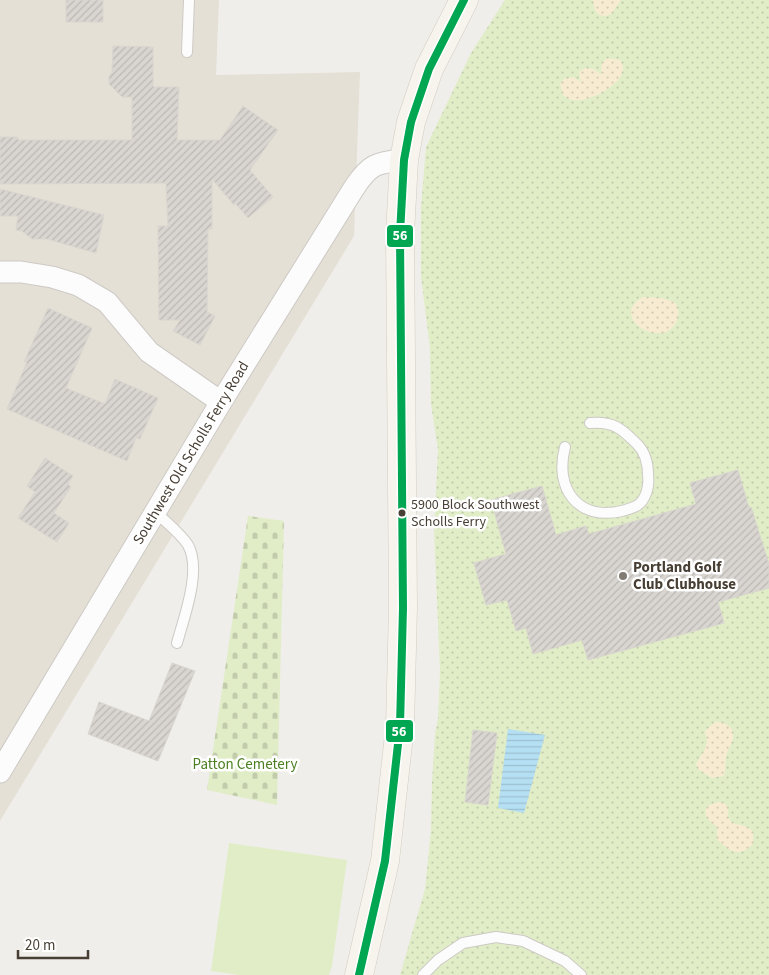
<svg xmlns="http://www.w3.org/2000/svg" width="769" height="975" viewBox="0 0 769 975" font-family="'Source Sans 3',sans-serif">
<style>
.residential{fill:#e5e0d6}
.grass{fill:url(#grass-dots)}
.sand{fill:url(#sand-dots)}
.cemetery{fill:url(#cemetery-stones)}
.pitch{fill:#e0edc7}
.water{fill:url(#water-rules)}
.building{fill:url(#building-hatch);stroke:#d9d5cf}
.lines{fill:none;stroke-linecap:round;stroke-linejoin:round}
.service-casing{stroke:#cdcac5;stroke-width:12}
.minor-casing{stroke:#cdcac5;stroke-width:23}
.secondary-casing{stroke:#d2ccc1;stroke-width:29}
.service{stroke:#fdfcfc;stroke-width:10}
.minor{stroke:#fdfcfc;stroke-width:21}
.secondary{stroke:#f7f4ee;stroke-width:28}
.bus-1-casing{stroke:#fff;stroke-width:11}
.bus-1{stroke:#00a651;stroke-width:8}
.bus-dot{fill:#483f34;stroke:#fff;stroke-width:2}
.poi-dot{fill:#837c74;stroke:#fff;stroke-width:2}
.labels{text-anchor:middle;dominant-baseline:central;stroke-width:5;stroke-linejoin:round;paint-order:stroke}
.bus-label{font-size:14px;fill:#483f34;stroke:#fff;text-anchor:start}
.street-label{font-size:15px;fill:#483f34;stroke:#fff}
.poi-label{font-size:15px;font-weight:bold;fill:#483f34;stroke:#fff;text-anchor:start}
.park-label{font-size:15px;fill:#4b7f22;stroke:#fff}
.line-badge{stroke:#fff;stroke-width:2}
.badge-label{font-size:14px;text-anchor:middle;font-weight:bold;fill:#fff}
</style>
<defs>
<pattern id="grass-dots" width="8" height="8" patternUnits="userSpaceOnUse" patternTransform="scale(1.25)"><rect width="8" height="8" fill="#e0edc7"/><path d="M2 2h.1M6 6h.1" fill="none" stroke="#c2ccac" stroke-width="1.8" stroke-linecap="round"/></pattern>
<pattern id="sand-dots" width="8" height="8" patternUnits="userSpaceOnUse" patternTransform="scale(1.25)"><rect width="8" height="8" fill="#f7ecd2"/><path d="M2 2h.1M6 6h.1" fill="none" stroke="#d5cbb5" stroke-width="1.8" stroke-linecap="round"/></pattern>
<pattern id="cemetery-stones" width="16" height="16" patternUnits="userSpaceOnUse" patternTransform="scale(1.25)"><rect width="16" height="16" fill="#e0edc7"/><path d="M2 7V4a2 2 0 0 1 4 0v3zM10 15v-3a2 2 0 0 1 4 0v3z" fill="#c2ccac"/></pattern>
<pattern id="water-rules" width="6" height="5" patternUnits="userSpaceOnUse" patternTransform="scale(1.25)"><rect width="6" height="5" fill="#b5dff3"/><path d="M0 2.5h6" fill="none" stroke="#9dc0d1"/></pattern>
<pattern id="building-hatch" width="6" height="6" patternUnits="userSpaceOnUse" patternTransform="scale(1.25)"><rect width="6" height="6" fill="#d9d5d0"/><path d="M-1 1l2-2M0 6l6-6M5 7l2-2" fill="none" stroke="#bcb8b3"/></pattern>
</defs>
<rect width="100%" height="100%" fill="#f0eeea"/>
<!-- residential -->
<path class="residential" d="M0,0H219L216,75L360,72L354,236L0,821Z"/>
<!-- grass -->
<path class="grass" d="M505,0H769V975H400L425,889L431,830L432,782L435,734L438,718L440,671L434,530L438,450L431,404L430,348L421,277V207L426,147L471,53Z"/>
<!-- sand -->
<path class="sand" d="M593,0H621L611,14C600,20 593,11 593,0Z
M607,58L620,60C635,79 590,103 574,100C570,100 566,97 563,95L560,84L564,79L573,77L581,82L579,72L585,68L593,69L601,74L602,63Z
M643,297L661,298L674,302C679,307 679,313 677,320C666,352 606,318 643,297Z
M715,722C726,722 737,728 732,741C731,746 727,751 726,756C725,763 726,769 724,776L712,778L698,769L696,764L705,749L707,742L705,731Z
M719,802L724,803L728,807C728,810 727,816 729,819C733,827 746,822 753,832V844C740,858 729,852 717,839V827C715,825 710,822 708,819C701,809 710,803 719,802Z"/>
<!-- cemetery -->
<path class="cemetery" d="M248,516L284,521L277,805L207,790Z"/>
<!-- pitch -->
<path class="pitch" d="M229,843L347,860L332,966L329,975H240L211,971Z"/>
<!-- water -->
<path class="water" d="M508,729L545,735L524,813L498,808Z"/>
<!-- building -->
<path class="building" d="M66,0H103V22H66Z
M113,46L153,47V87H179L177,140H220L243,106L278,130L250,170L273,197L248,218L235,203L234,205L212,179V229H208L207,312L215,316L200,345L173,331L180,320H159L158,226H168L166,183L0,184V137H18V140H132V97H122L109,84V76L112,73Z
M0,189L104,215L96,253L47,239H32L22,231L16,230L18,216H0Z
M48,308L92,328L66,388L105,404L115,379L158,398L140,439L136,438L127,461L7,409L27,362H24Z
M45,458L73,476L68,484L71,487L54,513L69,523L57,542L18,518L35,492L27,486Z
M738,470L749,508L751,507L769,564V588L718,602L724,623L588,660L582,640L533,654L526,628L516,631L507,600L486,605L474,563L506,554L491,500L542,486L556,535L586,526L589,534L696,504L690,483Z
M172,663L195,671L158,761L88,734L99,702L149,721Z
M473,730L497,733L488,805L465,802Z"/>
<g class="lines">
<!-- service casing -->
<g class="service-casing">
<path id="service" d="M187,52L189,0
M565,447C554,489 578,521 622,511C629,509 638,507 642,501C648,493 649,484 648,475C648,464 645,452 637,444C621,428 613,421 590,423
M155,512C166,522 180,533 188,545C202,570 184,617 177,643
M423,975L438,960L463,943L496,937L523,941L565,961L581,975"/>
</g>
<!-- minor casing -->
<g class="minor-casing">
<path id="minor" d="M0,272H21L52,277L78,285L107,302L149,352L221,402
M0,772L221,402L354,188C369,165 376,162 404,160"/>
</g>
<!-- secondary casing -->
<g class="secondary-casing">
<path id="secondary" d="M359,975L385,861L400,726L403,608L400,234L404,160L411,122L429,69L464,0"/>
</g>
<!-- service -->
<use href="#service" class="service"/>
<!-- minor -->
<use href="#minor" class="minor"/>
<!-- secondary -->
<use href="#secondary" class="secondary"/>
<!-- bus-1 casing -->
<g class="bus-1-casing">
<path id="bus-1" d="M359,975L385,861L400,726L403,608L400,234L404,160L411,122L429,69L464,0"/>
</g>
<!-- bus-1 -->
<use href="#bus-1" class="bus-1"/>
</g>
<!-- markers -->
<circle class="bus-dot" cx="402" cy="513" r="4.5"/>
<circle class="poi-dot" cx="623" cy="576" r="5"/>
<g class="labels">
<!-- bus labels -->
<g class="bus-label">
<text x="411" y="505">5900 Block Southwest<tspan x="411" dy="17">Scholls Ferry</tspan></text>
</g>
<!-- street labels -->
<g class="street-label">
<text transform="translate(191 453) rotate(-59)">Southwest Old Scholls Ferry Road</text>
</g>
<!-- poi labels -->
<g class="poi-label">
<text x="633" y="567">Portland Golf<tspan x="633" dy="17">Club Clubhouse</tspan></text>
</g>
<!-- park labels -->
<g class="park-label">
<text x="245" y="764">Patton Cemetery</text>
</g>
</g>
<g class="line-badge">
<rect x="386" y="224" width="28" height="24" rx="5" fill="#00a651"/>
<rect x="385" y="719" width="29" height="24" rx="5" fill="#00a651"/>
</g>
<g class="badge-label">
<text x="400" y="240">56</text>
<text x="399" y="736">56</text>
</g>
<!-- scale -->
<path d="M18 950v8h70v-8" fill="none" stroke="#483f34" stroke-width="2.5"/>
<text x="25" y="950" font-size="15" fill="#483f34" stroke="#ffffff" stroke-width="4" paint-order="stroke">20 m</text>
</svg>
